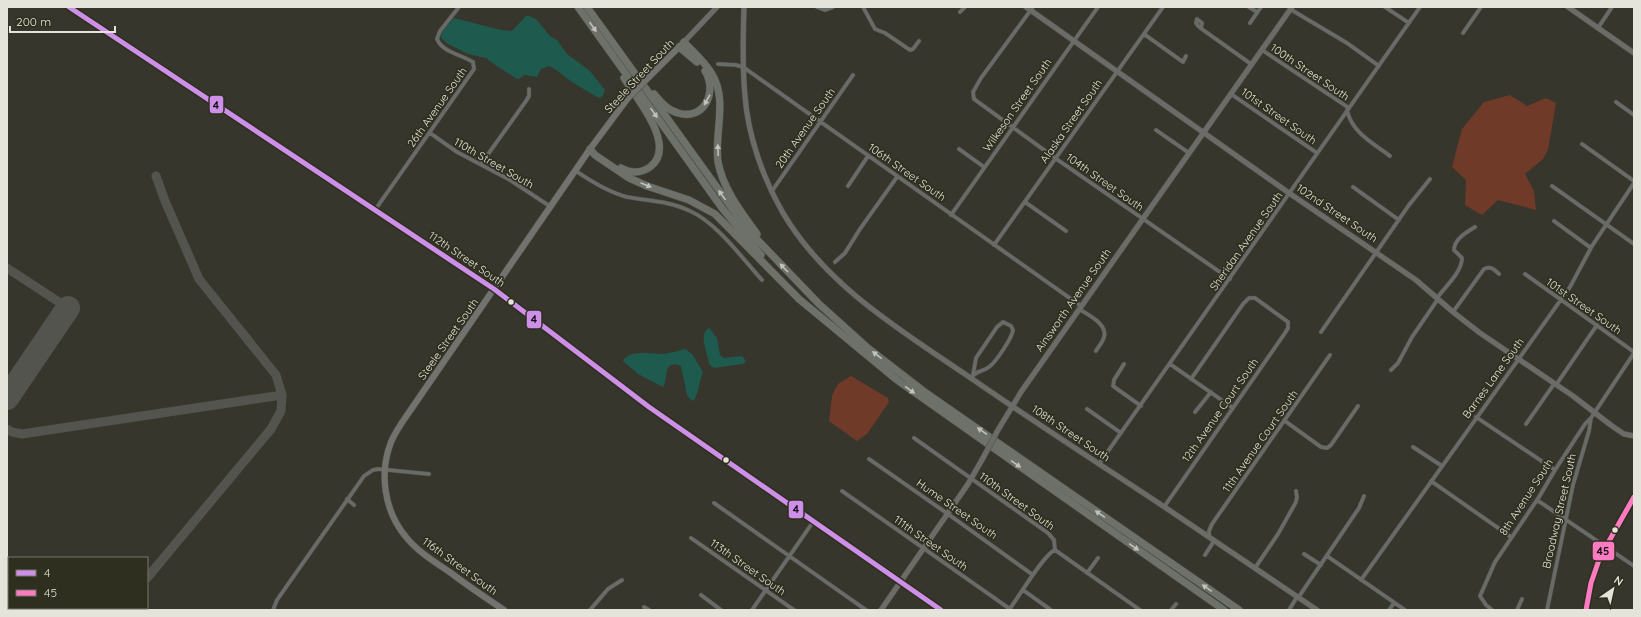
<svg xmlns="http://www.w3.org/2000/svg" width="1641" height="617" viewBox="0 0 1641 617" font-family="Quicksand,sans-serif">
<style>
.green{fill:#703a28}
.water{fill:#1f5a4e}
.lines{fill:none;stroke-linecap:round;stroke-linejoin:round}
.taxiway{stroke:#54544e;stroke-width:9}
.runway{stroke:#54544e;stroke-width:24}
.street-casing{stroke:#515149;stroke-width:4.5}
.secondary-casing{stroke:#515149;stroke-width:6}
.primary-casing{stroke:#515149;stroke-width:7}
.highway-casing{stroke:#515149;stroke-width:8}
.street{stroke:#696b68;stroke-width:3.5}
.secondary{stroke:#6b6c68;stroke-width:5}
.primary{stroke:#72736f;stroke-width:6}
.highway{stroke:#6e716a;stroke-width:7}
.secondary-bridge-casing{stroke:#515149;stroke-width:6;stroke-linecap:butt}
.primary-bridge-casing{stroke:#515149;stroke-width:7;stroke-linecap:butt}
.secondary-bridge{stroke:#6b6c68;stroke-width:5}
.primary-bridge{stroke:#72736f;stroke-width:6}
.bus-1-casing{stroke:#2f2f1f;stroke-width:8}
.bus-2-casing{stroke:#2f2f1f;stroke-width:8}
.bus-1{stroke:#ce8fe9;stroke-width:5}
.bus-2{stroke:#fe7ac1;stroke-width:5}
.oneway{fill:#c1c2b9}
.bus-dot{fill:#e4e4db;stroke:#2f2f1f;stroke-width:1.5}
.labels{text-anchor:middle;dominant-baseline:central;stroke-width:3.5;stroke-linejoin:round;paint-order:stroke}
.street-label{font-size:11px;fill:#e4e4db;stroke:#2f2f1f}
.line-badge{stroke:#2f2f1f;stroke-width:1.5}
.pale-badge-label{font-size:11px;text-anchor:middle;font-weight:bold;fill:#111}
</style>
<rect width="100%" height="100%" fill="#36362c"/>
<!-- green -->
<path class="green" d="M1510,95L1527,106L1546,98L1556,103L1548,150L1543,159L1525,174L1534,191L1536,210L1498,200L1482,215L1465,205L1466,180L1452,167L1462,129L1484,102Z
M851,376L888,398L889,402L867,434L857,441L829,421L832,396L834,391L838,384Z"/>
<!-- water -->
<path class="water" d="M526,16H529L536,19L550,36L557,40L567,54L590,71L605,90L603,95L600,98L597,97L572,82L555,69L549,66L541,69L537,77L524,75L519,79H517L498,67L486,58L468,54L448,44L441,38L442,32L454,18L501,30L512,31Z
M709,328L717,338L720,355L724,358L742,356L746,361L743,364L714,368L709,364C708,353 699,338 707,329Z
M685,349L692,354L703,372C699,382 699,391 694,401L690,399L687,395L681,366C662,359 669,379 663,387L638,374L623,361C630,349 652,354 663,354C670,353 678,351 685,349Z"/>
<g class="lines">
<!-- taxiway -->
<path class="taxiway" d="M7,268L68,308
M7,429L12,432L22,434L282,395
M147,578L271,429L281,411L282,395L276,375L199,279L165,201L156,176
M120,610L122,608"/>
<!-- runway -->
<path class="runway" d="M7,398L68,308"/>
<!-- street casing -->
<g class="street-casing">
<path id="street" d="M817,7L825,10L833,7
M863,7L875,29L885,33L910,50L913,49L919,41
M1033,7L981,78L973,92L974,99L1055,158L1230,279
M1249,7L1257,12
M1385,7L1409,23
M1290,9L1347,43L1379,66
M960,12L965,7
M1250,23L1261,7
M1201,28L1202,23L1197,19L1196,23C1198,27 1202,29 1206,32L1251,64
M1598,28L1612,7
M1463,33L1481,7
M1144,34L1183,62L1186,56
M1262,50L1349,108
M718,64L736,65L743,67L1081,306
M1231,94L1317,153
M1616,102L1634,115
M1347,110C1352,133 1373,143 1390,156
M1156,130L1189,153
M430,133L457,152L510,180L551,207
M1582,144L1634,181
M959,149L984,167
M481,164L526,101L529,96V89
M576,171C592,182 608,192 627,197C648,201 670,201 690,211C717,223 742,258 762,280
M848,186L868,156
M1552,186L1634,244
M1353,187L1399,220
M772,191L853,75
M1025,202L1066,231
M375,210L474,69L473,62C462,55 442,52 437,39L440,31L459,7
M951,215L1098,7
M1554,221L1591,248
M994,245L1163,7
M835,262L845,253L860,229L897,177
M1525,274L1634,352
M1437,298C1445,287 1462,272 1462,258L1454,250C1454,239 1467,232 1475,227
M1079,309C1087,314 1108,324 1104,337C1103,342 1098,347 1096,351
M1453,312L1484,269C1491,266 1494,269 1499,274
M1321,332L1409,205L1430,179
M1124,364L1114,380L1113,386L1141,406
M1170,364L1233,408
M1391,370L1398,363L1412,337L1438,299
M971,378C976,370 983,372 989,367C996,362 1012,338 1013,330L1011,326L1003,322L997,327L976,358L973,375
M1556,385L1597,325
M1087,409L1121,433
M1195,412L1211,392
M1476,417L1555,470
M1285,421L1321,447L1327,448L1331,445L1358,406
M1526,424L1554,384
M914,438L1048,533L1054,540L1055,550L1140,610
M1413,447L1442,466
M869,459L948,514L1033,575
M1099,464L1420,7
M1431,481L1511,537
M842,491L1010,609
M347,499L354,505
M1537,500L1634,566
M714,503L866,610
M1164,507L1285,333L1288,328V322L1255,298H1249L1243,304L1191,379
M1209,537V531L1212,524L1330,355
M691,538L794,610
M1304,554L1321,565
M1205,555L1214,541
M1327,556L1405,610
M1255,568L1278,534L1296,502L1297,497L1296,491
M1087,573L1098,558
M1361,580L1570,287L1592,246L1634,183
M1023,590L1051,610
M701,595L721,610
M1298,598L1359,508L1364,496
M644,607L649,610
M273,610L277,600L364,476L373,470L378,469L429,474
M590,610L608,589L622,580
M752,610L813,522
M1009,610C1018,598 1044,554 1055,550
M1171,610L1176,604
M1289,610L1297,597
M1389,610L1394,603
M1492,610L1486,605L1480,596L1495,562L1539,497L1555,470L1585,424L1591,418L1634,353
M1517,610L1522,599
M1547,610L1573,485L1589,431L1591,418"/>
</g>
<!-- secondary casing -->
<g class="secondary-casing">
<path id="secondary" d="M69,7L494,289L649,407L941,610
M744,7C743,37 742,66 745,96C748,136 763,178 783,213C828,289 907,334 978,383C1039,425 1101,465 1163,506C1214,540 1265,575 1317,610
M1026,7L1289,193L1416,280L1453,312L1480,333L1573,396L1612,426L1624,434L1634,436
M1568,7L1634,53
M684,42L717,7
M998,430L1021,392L1292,7
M881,610L968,484L983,458
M1586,610C1589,585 1596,562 1609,540C1617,525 1627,512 1634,497"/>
</g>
<!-- primary casing -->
<g class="primary-casing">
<path id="primary" d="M648,78L681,45
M504,610C486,598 468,586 451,573C435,562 418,552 406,537C384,511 379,473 391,442C397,428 406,417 414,405L590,149L628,98"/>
</g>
<!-- highway casing -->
<g class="highway-casing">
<path id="highway" d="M578,7L722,208L761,255
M587,7L747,229L819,304L869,349L926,393L1239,610
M684,42C693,52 705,62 712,74C728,100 714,134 718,162C723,189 741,212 757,234
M679,47L697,62
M654,94C661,102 667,110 678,113C704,121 718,92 705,71
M590,149L595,155L629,178L647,186L689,200L715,214L799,299L897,380L1224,610
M621,168C630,173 640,174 650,167C678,146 636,98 624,78"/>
</g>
<!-- street -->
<use href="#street" class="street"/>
<!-- secondary -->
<use href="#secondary" class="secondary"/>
<!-- primary -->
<use href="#primary" class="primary"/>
<!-- highway -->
<use href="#highway" class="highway"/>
<!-- secondary-bridge casing -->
<g class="secondary-bridge-casing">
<path id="secondary-bridge" d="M983,458L998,430"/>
</g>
<!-- primary-bridge casing -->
<g class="primary-bridge-casing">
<path id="primary-bridge" d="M628,98L648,78"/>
</g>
<!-- secondary-bridge -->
<use href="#secondary-bridge" class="secondary-bridge"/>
<!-- primary-bridge -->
<use href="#primary-bridge" class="primary-bridge"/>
<!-- bus-1 casing -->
<g class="bus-1-casing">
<path id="bus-1" d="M69,7L494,289L649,407L941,610"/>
</g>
<!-- bus-2 casing -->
<g class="bus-2-casing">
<path id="bus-2" d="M1586,610L1591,583L1600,557L1634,497"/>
</g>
<!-- bus-1 -->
<use href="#bus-1" class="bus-1"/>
<!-- bus-2 -->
<use href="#bus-2" class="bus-2"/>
</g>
<!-- one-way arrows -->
<defs><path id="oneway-solid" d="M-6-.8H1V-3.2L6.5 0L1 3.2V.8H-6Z"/></defs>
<g class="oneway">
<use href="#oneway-solid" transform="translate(593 27) rotate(55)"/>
<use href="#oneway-solid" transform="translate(707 100) rotate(119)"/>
<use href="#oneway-solid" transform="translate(654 113) rotate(55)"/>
<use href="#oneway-solid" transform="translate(718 150) rotate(-92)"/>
<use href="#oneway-solid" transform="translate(646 185) rotate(23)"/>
<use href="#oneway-solid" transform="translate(722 195) rotate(-126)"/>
<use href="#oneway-solid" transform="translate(784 268) rotate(-134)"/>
<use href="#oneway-solid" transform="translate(877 355) rotate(-142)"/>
<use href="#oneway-solid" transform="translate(910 390) rotate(36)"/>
<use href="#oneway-solid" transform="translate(982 431) rotate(-145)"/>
<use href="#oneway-solid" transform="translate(1016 464) rotate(35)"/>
<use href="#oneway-solid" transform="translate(1100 514) rotate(-145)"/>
<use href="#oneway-solid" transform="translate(1134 547) rotate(35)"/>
<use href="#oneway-solid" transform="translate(1207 588) rotate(-145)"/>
</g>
<!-- markers -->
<g class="bus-dot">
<circle cx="511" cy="302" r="3.5"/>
<circle cx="726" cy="460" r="3.5"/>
<circle cx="1615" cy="530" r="3.5"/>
</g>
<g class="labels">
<!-- street labels -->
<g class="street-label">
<text transform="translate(1310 72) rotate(34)">100th Street South</text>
<text transform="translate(639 76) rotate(-47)">Steele Street South</text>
<text transform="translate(1017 105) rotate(-55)">Wilkeson Street South</text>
<text transform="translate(437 107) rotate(-55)">26th Avenue South</text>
<text transform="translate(1279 116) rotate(35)">101st Street South</text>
<text transform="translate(1071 121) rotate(-55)">Alaska Street South</text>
<text transform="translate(805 128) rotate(-55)">20th Avenue South</text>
<text transform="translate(494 163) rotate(30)">110th Street South</text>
<text transform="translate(907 172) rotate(35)">106th Street South</text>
<text transform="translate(1105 182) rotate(35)">104th Street South</text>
<text transform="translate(1337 213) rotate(34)">102nd Street South</text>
<text transform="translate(1246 241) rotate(-55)">Sheridan Avenue South</text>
<text transform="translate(467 259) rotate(34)">112th Street South</text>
<text transform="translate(1073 300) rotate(-55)">Ainsworth Avenue South</text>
<text transform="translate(1584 306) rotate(35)">101st Street South</text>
<text transform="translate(448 339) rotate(-55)">Steele Street South</text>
<text transform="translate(1493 378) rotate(-54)">Barnes Lane South</text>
<text transform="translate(1220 410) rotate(-55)">12th Avenue Court South</text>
<text transform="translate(1071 433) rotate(34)">108th Street South</text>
<text transform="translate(1260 441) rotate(-55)">11th Avenue Court South</text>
<text transform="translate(1526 497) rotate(-57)">8th Avenue South</text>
<text transform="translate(1017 501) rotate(36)">110th Street South</text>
<text transform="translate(957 509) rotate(35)">Hume Street South</text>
<text transform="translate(1559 511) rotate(-77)">Broadway Street South</text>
<text transform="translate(931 543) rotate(35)">111th Street South</text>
<text transform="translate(460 566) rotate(36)">116th Street South</text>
<text transform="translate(748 567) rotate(35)">113th Street South</text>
</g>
</g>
<g class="line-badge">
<rect x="209" y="95" width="15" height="19" rx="4" fill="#ce8fe9"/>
<rect x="526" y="310" width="16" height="19" rx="4" fill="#ce8fe9"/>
<rect x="788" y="500" width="16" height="19" rx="4" fill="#ce8fe9"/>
<rect x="1592" y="541" width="23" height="20" rx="4" fill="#fe7ac1"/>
</g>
<g class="pale-badge-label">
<text x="216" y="109">4</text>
<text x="534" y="323">4</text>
<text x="796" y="513">4</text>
<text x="1603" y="555">45</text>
</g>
<!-- border -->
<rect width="1641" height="617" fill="none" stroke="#e4e4db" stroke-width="16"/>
<!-- legend -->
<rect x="8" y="557" width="140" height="52" fill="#2f2f1f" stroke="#77776a"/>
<rect x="16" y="570" width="20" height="6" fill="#ce8fe9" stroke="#77776a"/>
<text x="44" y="577" font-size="12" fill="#e4e4db">4</text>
<rect x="16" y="590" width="20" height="6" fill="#fe7ac1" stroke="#77776a"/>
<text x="44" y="597" font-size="12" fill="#e4e4db">45</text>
<!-- north arrow -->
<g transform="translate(1613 589) rotate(34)" stroke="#2f2f1f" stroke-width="3" paint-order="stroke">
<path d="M0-3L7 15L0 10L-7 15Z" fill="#e4e4db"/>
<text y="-6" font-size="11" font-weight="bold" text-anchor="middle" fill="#e4e4db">N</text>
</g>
<!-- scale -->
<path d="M10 26v6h105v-6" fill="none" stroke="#e4e4db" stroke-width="2"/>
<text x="16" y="26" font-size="12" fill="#e4e4db" stroke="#2f2f1f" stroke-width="3" paint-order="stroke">200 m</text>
</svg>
